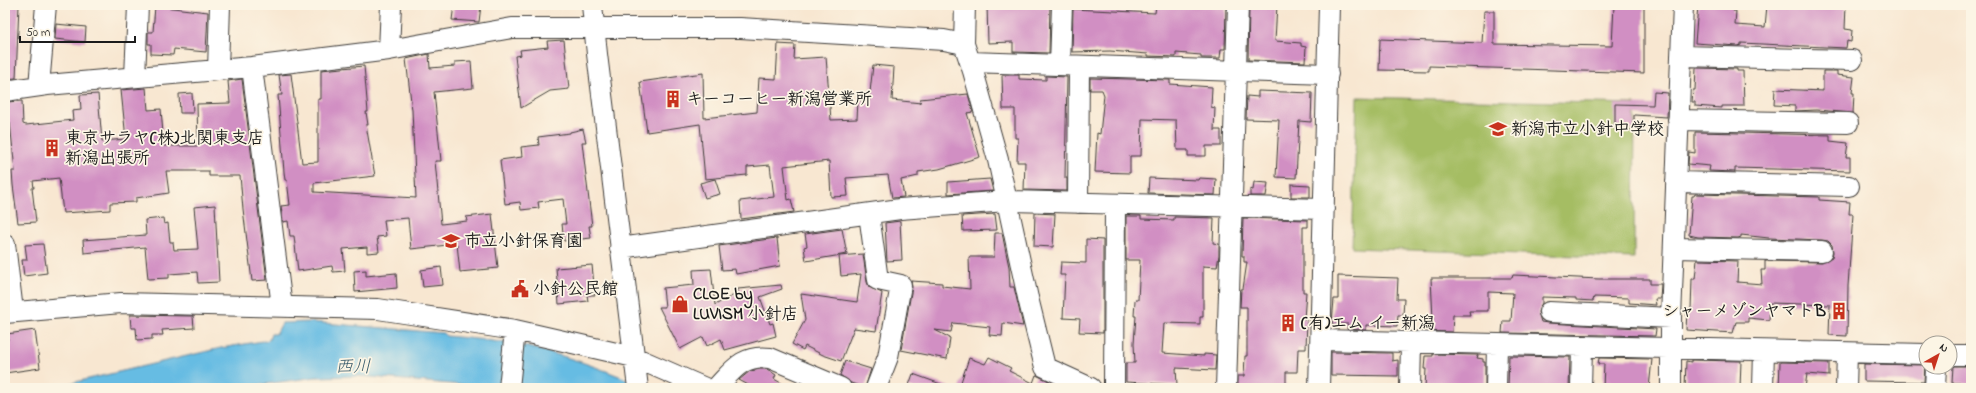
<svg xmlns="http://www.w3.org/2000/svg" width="1976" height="393" viewBox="0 0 1976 393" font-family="'Indie Flower','Klee One',sans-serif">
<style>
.green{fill:#a5bd63;stroke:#606c40}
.water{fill:#66bce3;stroke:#416c80}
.building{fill:#d18fc3}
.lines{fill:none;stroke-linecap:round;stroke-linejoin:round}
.minor-casing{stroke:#3d3a37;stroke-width:22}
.minor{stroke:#fff;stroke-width:20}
.labels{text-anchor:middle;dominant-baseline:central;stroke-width:3.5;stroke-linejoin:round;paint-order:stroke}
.poi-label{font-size:17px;font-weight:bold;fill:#1c1c1c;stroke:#fcf5e5;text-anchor:start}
.water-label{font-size:18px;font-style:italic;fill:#3a5c6c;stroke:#fcf5e5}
</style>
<rect width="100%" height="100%" fill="#fcf5e5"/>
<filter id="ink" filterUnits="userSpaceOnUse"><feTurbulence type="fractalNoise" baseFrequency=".025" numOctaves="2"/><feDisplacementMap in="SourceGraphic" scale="8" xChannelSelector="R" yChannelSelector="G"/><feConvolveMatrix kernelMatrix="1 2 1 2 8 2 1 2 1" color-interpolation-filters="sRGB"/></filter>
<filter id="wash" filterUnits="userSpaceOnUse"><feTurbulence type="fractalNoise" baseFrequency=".012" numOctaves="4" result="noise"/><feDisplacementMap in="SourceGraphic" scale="16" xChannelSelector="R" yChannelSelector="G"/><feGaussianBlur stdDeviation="0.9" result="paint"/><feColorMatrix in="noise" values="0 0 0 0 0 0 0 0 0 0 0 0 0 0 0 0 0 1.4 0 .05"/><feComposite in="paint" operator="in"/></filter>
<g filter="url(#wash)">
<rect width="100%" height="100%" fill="#f8e7d1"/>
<!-- green -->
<path class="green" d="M1357,97L1635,104L1634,258L1352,248Z"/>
<!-- water -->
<path class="water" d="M311,322L443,333L446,336C477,339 510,342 540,350C577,359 613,373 648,388H496L360,376L316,377L236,388H50L221,348L269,340L271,334H276L282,323Z"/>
<g id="blocks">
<!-- building -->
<path class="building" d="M5,5H19L16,78L5,79Z
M454,5H481L479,22L452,20Z
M987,5H1050L1049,53L1013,52V42L988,43Z
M1156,5H1226L1225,49H1221L1220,58H1201V55L1176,53V57L1148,56V54L1110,51L1072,52L1073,9L1155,13Z
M1249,5H1277L1275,41L1301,43V46L1306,47L1305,62L1248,60Z
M1614,5H1644V73L1429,66V71L1379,70L1380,39L1482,43L1484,11H1494V44L1612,46Z
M1698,5H1733V11H1736L1735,25L1765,27L1767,5H1846L1845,29L1852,30L1851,42L1847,41L1846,48L1741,43V45L1738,46L1695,43Z
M155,6L208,12L206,52L174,49L173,55L151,54V44H148V32H153Z
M56,24L86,27L85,42L55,39Z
M564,40L569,89L550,91L521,108L515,56L521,55L520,50L548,47L547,41Z
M778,44L795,45L794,59L826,57L831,120L857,119L858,100L869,101L873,65L894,67L892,100L921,103L920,99L968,94L973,112L967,113L980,157L939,169L918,172V176L901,180L904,197L892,198L888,175L846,178L848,196L831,197L829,161L784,166L788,200L791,199L794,212L741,219L740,201L774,197L770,165L747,167V175L705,179L700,124L647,132L640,82L703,73L704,118L757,112L759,78L776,79Z
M429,54L430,68L455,66V62L471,61L473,88L434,92L441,161H435L441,224L467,221L466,217L492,214L498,268L460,272L457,244L411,249L408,218L384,220L386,236L377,237L379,252L367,253V247L343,249L345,271L333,272L332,266L298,271L294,236H290L288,221L283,222L281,206L290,205L287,180H285L284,172L278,95H282L279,75L291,74L302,163L318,162V99H321V70L364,66L368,112H366L368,125H366L375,176L314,183V192L416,198L412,110L406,59Z
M1696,68L1737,69V71H1743L1744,106H1722V108L1695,106V102H1692L1693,90H1695Z
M1823,71H1837V75L1854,77L1852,93H1854L1853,113L1816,110L1795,111V106L1774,105L1775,89L1823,91Z
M1002,75H1019V79L1046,80V76L1067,77L1065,178H1067V191L1024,190L1025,162H1017L1018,138H1015V109H1003Z
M1090,78L1170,80V84L1212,87L1211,107L1215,108L1214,130H1221V146H1206V156H1188V150H1177L1176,120L1142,119L1141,156H1130V173L1095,172L1097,133L1100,134L1104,95L1102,90H1090Z
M242,79L267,280L252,281L243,209L240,176H209V171H166L169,193L136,198V202L110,203V210L63,213L59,178L33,181L34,188H32L36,222L18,223L13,185L12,171H15L10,122H5V102L22,101L23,124L26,125L73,120L72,111L81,110L80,95L98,94L102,141L126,139L121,90L146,88L148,110L161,109L164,146H198L197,104L230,103L228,81Z
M1258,91L1312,93L1311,122L1299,121L1296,178L1276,177L1279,120L1246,119L1247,96L1258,97Z
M1654,92L1668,93L1667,117L1634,115V130H1615V104L1653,105Z
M192,93L193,113H180L179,94Z
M583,129L586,142H582L592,226H589L591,238L564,241L562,224H566L563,199L538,202L539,208L521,210L520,202L505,204L500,160L522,157L521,147L539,145L538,137L570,133V132Z
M1695,132L1830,135V141L1848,143L1846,157H1850V171L1735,168V172L1709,171L1710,166L1688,164L1689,152L1695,153Z
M1149,178L1198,180L1199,178L1216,179L1215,195L1148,193Z
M715,179L720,194L705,198L700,183Z
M990,179L993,191L948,194V182Z
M1254,182L1268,183L1266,196H1250V189L1253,190Z
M1291,184L1310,185V197H1291Z
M1695,194L1819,197V200L1850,202L1849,214H1853L1848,286L1847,336L1829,335L1830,305L1770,303L1769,320L1748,318V322H1736L1733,333L1686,330L1687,310H1691L1692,279H1695L1697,260L1738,261L1737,282L1762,284L1761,270H1765V261L1822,262L1832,257L1833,252L1832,245L1828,241L1822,240L1769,238L1741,235V237L1738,238L1698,237L1689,235L1692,196H1694Z
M215,205L219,282L198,283L197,272L169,274V278L148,279L145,247L84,253L83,240L146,235L145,220L163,218L164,224L168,223L170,242H173L174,250L198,249L194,207Z
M1035,213L1055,214L1053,247L1034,246Z
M995,214L997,230L963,231L962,216Z
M1126,216H1141V219L1174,220V217L1214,218L1213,243L1219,244V255L1217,267L1203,266V317H1200V324L1164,323L1162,353L1204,356V354L1216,355L1215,370L1176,368L1177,385L1126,382V363H1135L1134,343L1136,316H1134L1135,300H1138L1140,260H1126Z
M1243,218L1308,220V227H1303V292H1306L1304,319H1307L1306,349H1298L1297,372H1286V388H1238V376H1244L1245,356H1247V307H1240L1241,289H1243L1247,262H1244V256H1242Z
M900,221L902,260L887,261L885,223Z
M842,229L847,254L806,261L804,247L807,246L805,234Z
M995,233H1002L1009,267L1010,287H1014L1023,326L1003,323L1002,336L989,335L990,327L953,323L951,332L935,330L950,338L947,359L901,350L912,287L911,281L942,283V286L970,289L969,257H994Z
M777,238L780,266L736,274L735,269L722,270L719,246Z
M1086,239L1103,240V333L1079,332L1080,319L1063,318L1065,275H1060L1061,262L1086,263Z
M43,244L47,273L24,276L22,260H27L25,245Z
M863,254L867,282L869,287L882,293L876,331L854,328L841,361L823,355L805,346L803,350L792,344L805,320L801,294L857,302L861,274L841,276L839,256Z
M592,265L595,295H587L588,301L559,304L556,268Z
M441,267L443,285L423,287L421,270Z
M711,269L715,305L738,293V289L781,285L782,289L760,297L770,324L773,323L776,336L725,350L721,339L707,346L703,337L680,349L659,307H665L663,288L694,285L693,270Z
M366,270V276L396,273L397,288L355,292L354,271Z
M1513,275L1599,279H1650V284H1661L1660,299H1655L1656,305L1629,303V298L1594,297L1593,301L1576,300V298L1542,297V303L1538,312L1541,322L1548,323L1656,329L1655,336L1502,333L1503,321H1511L1513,293L1488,292V311H1469L1470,315H1453L1452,332L1423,331V320H1433L1431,278H1512Z
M1338,276L1398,278L1397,299H1404L1403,315H1398L1397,326L1366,325V330L1347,329L1348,324H1332L1334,299H1338Z
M130,315L193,316L194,328L162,330L163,335H152V339L137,340L136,328H131Z
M35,330L40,368L5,373V341L8,340L7,334Z
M1331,352L1392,353V361L1398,360V376L1331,375Z
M1433,354L1478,355L1477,358L1483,359V362H1485V388H1425L1426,369H1424L1425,356H1433Z
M1509,356L1570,357L1569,388H1508Z
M989,357L1011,368L1009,371L1033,383L1036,375L1049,381L1046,388H959L969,358L985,364Z
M1599,358L1652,359L1649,388H1603L1604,364H1598Z
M1691,360L1741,361L1740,388H1685L1686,361L1691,362Z
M845,361L871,369L865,388L851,383L840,375Z
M1780,362L1829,363V376L1807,374L1805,388H1779Z
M1864,364L1925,365L1924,382L1864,381Z
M1953,366H1971V383H1952Z
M761,369H767L776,375L774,379L790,388H754L739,380L750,371Z
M913,374L949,387L948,388H908Z"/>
</g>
</g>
<g filter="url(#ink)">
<use href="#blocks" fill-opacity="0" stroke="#3d3a37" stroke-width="1"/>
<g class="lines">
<!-- minor casing -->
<g class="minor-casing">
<path id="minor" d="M592,5L597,54L638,388
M965,5L964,44L973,71L998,160L1028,298L1045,367L1091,388
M389,50L391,5
M1681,56L1852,60
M970,62L1328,74
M1060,65L1062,5
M252,67L282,307
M218,70L220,5
M135,77L138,5
M39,86L46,5
M5,91L47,85L252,67L389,50L512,28H740L944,40L964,44
M1678,120L1848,123
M1676,182L1849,186
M1078,203L1079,66
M869,214L878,280L901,285L888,357L876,388
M5,244L13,311
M620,248L900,209L1007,201L1324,209
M1674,248L1822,251
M1549,312L1671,318
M5,313L121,303L378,309L515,330L634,357L705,388
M1321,340L1926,354
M1950,355H1971
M509,388L515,330
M716,388C733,370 743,354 770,358L841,388
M1114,388L1115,204
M1226,388L1238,5
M1319,388L1329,5
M1410,388L1411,343
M1496,388L1497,346
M1581,388L1582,347
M1671,388V318L1683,5
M1763,388L1764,351
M1846,388L1847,353
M1935,388L1936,367"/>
</g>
<!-- minor -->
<use href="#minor" class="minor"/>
</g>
</g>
<!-- icons -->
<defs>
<g id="building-bare" transform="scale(1.38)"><path d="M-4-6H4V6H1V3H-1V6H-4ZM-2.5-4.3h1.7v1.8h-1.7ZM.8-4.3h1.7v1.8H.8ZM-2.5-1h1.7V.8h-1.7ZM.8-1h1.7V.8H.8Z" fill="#c8321e" stroke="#fcf5e5" stroke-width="2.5" paint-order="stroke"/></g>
<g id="school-bare" transform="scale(1.38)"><path d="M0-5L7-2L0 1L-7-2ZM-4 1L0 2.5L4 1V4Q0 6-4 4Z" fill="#c8321e" stroke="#fcf5e5" stroke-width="2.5" paint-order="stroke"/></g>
<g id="civic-bare" transform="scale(1.38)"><path d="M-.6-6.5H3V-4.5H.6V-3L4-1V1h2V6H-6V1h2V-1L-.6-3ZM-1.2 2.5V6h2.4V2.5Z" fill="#c8321e" stroke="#fcf5e5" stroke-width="2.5" paint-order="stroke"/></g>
<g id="shop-bare" transform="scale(1.38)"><path d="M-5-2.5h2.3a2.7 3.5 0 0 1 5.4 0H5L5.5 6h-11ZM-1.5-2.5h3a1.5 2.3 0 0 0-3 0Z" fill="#c8321e" stroke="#fcf5e5" stroke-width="2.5" paint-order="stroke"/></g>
</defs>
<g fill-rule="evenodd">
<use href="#building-bare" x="673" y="99"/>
<use href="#school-bare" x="1498" y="129"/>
<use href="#building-bare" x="52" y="148"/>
<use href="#school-bare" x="451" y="241"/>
<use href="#civic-bare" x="520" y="289"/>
<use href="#shop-bare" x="680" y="304"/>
<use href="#building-bare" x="1839" y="311"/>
<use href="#building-bare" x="1288" y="323"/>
</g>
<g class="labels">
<!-- poi labels -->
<g class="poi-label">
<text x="686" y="99">キーコーヒー新潟営業所</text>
<text x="1511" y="129">新潟市立小針中学校</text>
<text x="65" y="138">東京サラヤ(株)北関東支店<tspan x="65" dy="20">新潟出張所</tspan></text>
<text x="464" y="241">市立小針保育園</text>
<text x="533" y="289">小針公民館</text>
<text x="693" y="294">CLOE by<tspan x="693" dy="20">LUVISM 小針店</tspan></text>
<text x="1826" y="311" text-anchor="end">シャーメゾンヤマトB</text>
<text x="1301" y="323">(有)エム イー新潟</text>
</g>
<!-- water labels -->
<g class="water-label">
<text x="353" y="368">西川</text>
</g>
</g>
<!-- margin -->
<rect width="1976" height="393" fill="none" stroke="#fcf5e5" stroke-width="20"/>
<!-- north arrow -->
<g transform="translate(1938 355) rotate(39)"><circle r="19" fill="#fcf5e5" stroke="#a29e95"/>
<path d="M0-3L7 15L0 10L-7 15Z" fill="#c8321e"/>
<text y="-6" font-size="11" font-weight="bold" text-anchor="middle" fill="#1c1c1c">N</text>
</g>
<!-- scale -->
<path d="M20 36v6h115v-6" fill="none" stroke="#1c1c1c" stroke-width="2"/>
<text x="26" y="36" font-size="12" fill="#1c1c1c" stroke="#fcf5e5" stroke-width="3" paint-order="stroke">50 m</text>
</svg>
